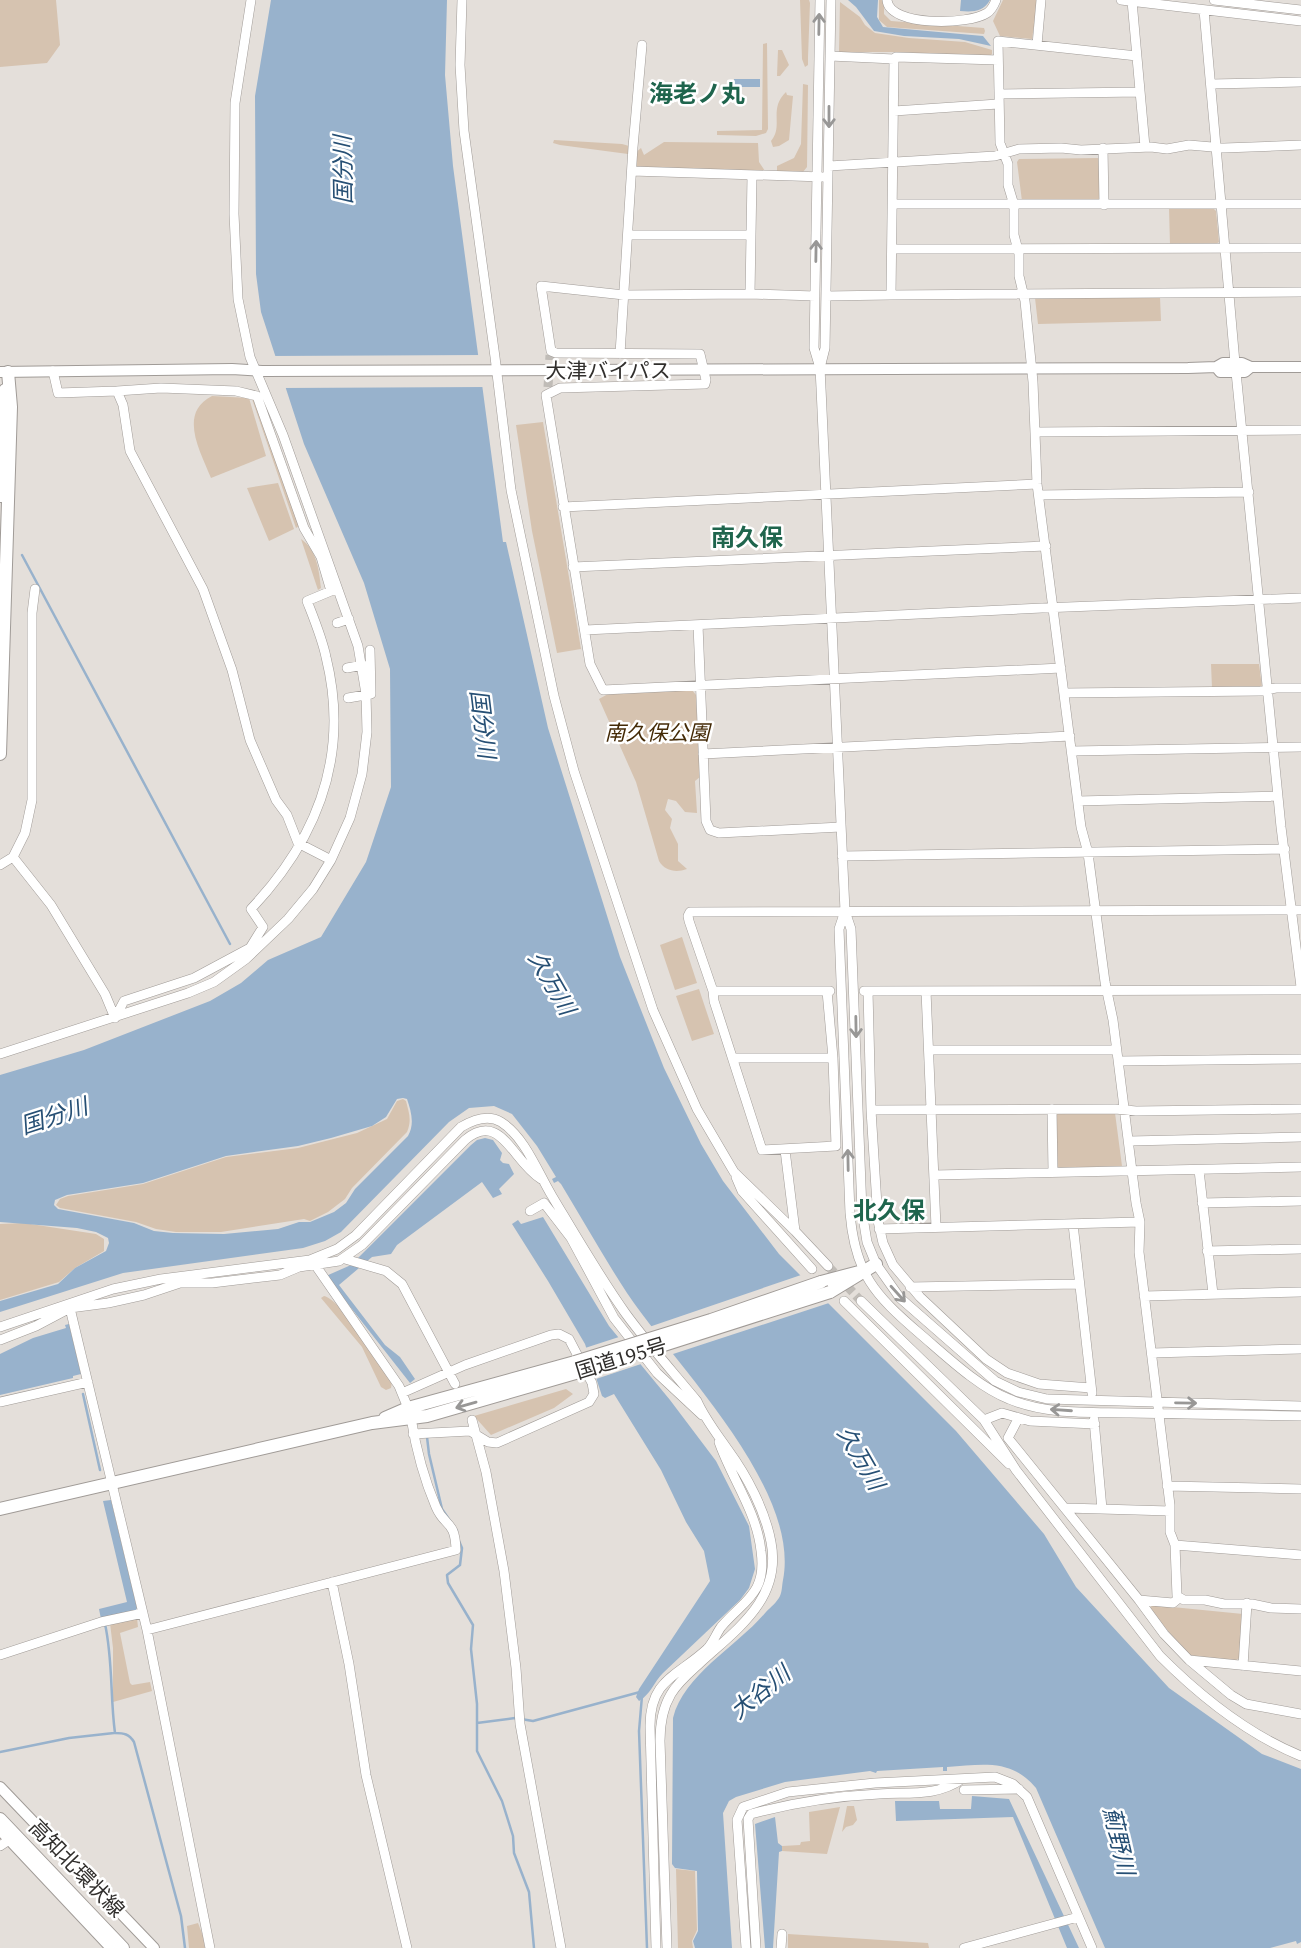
<svg xmlns="http://www.w3.org/2000/svg" width="1301" height="1948" viewBox="0 0 1301 1948" font-family="'Source Serif 4','Noto Sans JP',serif">
<style>
.green{fill:#d6c3b0}
.water{fill:#98b2cc;fill-rule:evenodd}
.pier{fill:#e4dfda}
.lines{fill:none;stroke-linecap:round;stroke-linejoin:round}
.stream{stroke:#98b2cc;stroke-width:2.5}
.minor-tunnel{stroke:#c0bcb7;stroke-width:9;stroke-dasharray:9 4.5;stroke-linecap:butt}
.minor-casing{stroke:#a09b97;stroke-width:10}
.major-casing{stroke:#a09b97;stroke-width:12}
.highway-casing{stroke:#a09b97;stroke-width:14}
.minor{stroke:#fff;stroke-width:9}
.major{stroke:#fff;stroke-width:10}
.highway{stroke:#fff;stroke-width:12}
.highway-bridge-casing{stroke:#a09b97;stroke-width:14;stroke-linecap:butt}
.highway-bridge{stroke:#fff;stroke-width:12}
.oneway{stroke:#989796}
.labels{text-anchor:middle;dominant-baseline:central;stroke-width:5;stroke-linejoin:round;paint-order:stroke}
.street-label{font-size:21px;fill:#312f2d;stroke:#fff}
.park-label{font-size:21px;font-style:italic;fill:#442a06;stroke:#fff}
.water-label{font-size:23px;font-style:italic;fill:#264f74;stroke:#fff}
.quarter-label{font-size:24px;font-weight:bold;fill:#1f654d;stroke:#fff}
</style>
<rect width="100%" height="100%" fill="#e4dfda"/>
<!-- green -->
<path class="green" d="M0,0H56L60,45L47,63L0,67Z
M800,0H809L810,3L808,57V65L805,67L802,59Z
M879,0H884V14L891,21L984,28L985,31L984,34L887,27L879,20Z
M1003,0H1038L1032,39L1000,36L993,21Z
M840,2L860,17L865,25L875,33L909,38L965,42L992,50V54L990,56L893,52H839Z
M767,43L768,129L766,133L756,136L717,135V131L762,130L763,44Z
M778,50H782L789,65L780,76H777Z
M803,84L808,85L807,167L803,172L777,171V166L794,158L801,144Z
M786,92L787,95L793,96L789,140L779,146L773,147L771,141C784,126 768,109 786,92Z
M554,140L622,144L629,146L628,154L560,145L553,143Z
M664,142L758,143L759,162L765,171L634,167V154L641,148L644,155Z
M1099,158L1100,198L1097,200L1022,201L1017,162L1019,159Z
M1169,208H1213L1216,211L1219,242L1216,244L1170,245Z
M1160,297L1161,321L1038,324L1035,298Z
M212,396L249,398L266,456L211,478C200,451 178,413 212,396Z
M255,398L299,526L296,528L252,399Z
M543,422L581,649L557,653L532,531L516,425Z
M278,483L294,529L269,541L247,488Z
M301,539C317,550 319,570 321,588L318,590Z
M1211,664H1259L1262,687L1212,688Z
M692,690L696,695L700,777L695,781L697,813L685,812L676,801L668,799L665,810L672,819L670,828L678,844V861L687,869C676,873 665,871 659,861L636,782L599,699L608,694Z
M682,937L697,983L675,990L660,945Z
M699,989L714,1034L692,1041L676,996Z
M403,1099L406,1101C409,1113 412,1120 407,1132L352,1188L345,1199L328,1212L310,1221L304,1219L221,1232H176L156,1229L136,1222L60,1208L56,1205L60,1199L68,1196L143,1184L226,1157L298,1148L357,1133L387,1119L397,1101Z
M1058,1113H1115L1122,1166L1060,1168L1056,1166L1055,1117Z
M24,1223L96,1234L104,1239V1251L75,1268L59,1282L0,1300V1224Z
M324,1296C343,1300 378,1365 392,1382L391,1388L386,1390L381,1387L362,1347L321,1298Z
M566,1389L573,1394L554,1408L491,1435L474,1416Z
M1152,1605L1243,1614L1239,1658L1235,1661L1188,1655L1150,1609Z
M137,1618L138,1627L120,1633L130,1683L132,1685L150,1682L152,1691L113,1702V1648L110,1623Z
M847,1806H854L857,1820L853,1825L846,1827L842,1832Z
M840,1807L827,1854L782,1851V1846L800,1845L801,1842L810,1841L809,1812Z
M676,1869L695,1871L697,1930L692,1941L693,1948H678Z
M198,1923L203,1936L205,1948H189L187,1926Z
M788,1934L928,1943L929,1948H788Z"/>
<!-- water -->
<path class="water" d="M271,0H447L445,75L453,166L503,542H506L548,728L620,957L664,1068L701,1144L723,1181L779,1254L956,1431L1044,1534L1076,1587L1169,1688L1262,1754L1301,1769V1942L1297,1944L1296,1941L1270,1948H1105L1036,1788C1011,1758 982,1765 947,1767V1771H943V1767L877,1771L876,1773L870,1771L785,1782L736,1797L729,1801L723,1813L732,1948H695L693,1941L698,1931L697,1871L675,1868L672,1864L673,1718C684,1674 738,1646 766,1612C771,1607 777,1602 780,1596C782,1592 782,1585 783,1580C801,1488 675,1365 627,1293C604,1258 583,1220 561,1184L558,1181L554,1183L552,1179L556,1177L537,1146L512,1114L494,1106L469,1108L449,1122L341,1232L325,1241L303,1248L123,1273L0,1312V1301L58,1284L75,1268L106,1251L109,1243L108,1238L96,1232L77,1228L0,1222V1075L84,1050L210,1001L241,983L268,960L321,937L366,862L391,787L390,669L364,583L304,444L261,312L256,274L255,96ZM403,1098L407,1099C411,1111 415,1124 408,1136L355,1189L346,1203L334,1212L310,1222H299L278,1229L224,1234L173,1233L154,1231L134,1223L58,1209L54,1205L55,1200L67,1195L143,1183L226,1156L298,1146L331,1138L372,1126L386,1117L397,1099Z
M848,0H878L877,17L883,27L983,36L991,46L959,39L904,36L874,31L856,7Z
M961,0H990C983,12 973,12 960,11Z
M734,79H760V87H734Z
M485,1138L493,1140L502,1153L500,1160L503,1163L509,1164L514,1174L499,1189L502,1194L493,1198L482,1182L397,1245L391,1254L372,1257L339,1285L385,1345L400,1357L415,1379L410,1383L326,1276L351,1265L471,1145L477,1140Z
M543,1217L609,1326L670,1400L716,1461L749,1526L755,1569L749,1588L740,1600L663,1673C654,1682 650,1695 639,1701L636,1697L639,1689L710,1581L704,1551L686,1522L661,1470L614,1394L605,1398L602,1396L585,1344L548,1281L512,1224L518,1220L521,1224Z
M69,1324L81,1374L73,1376V1378L0,1395V1354L33,1338L66,1328L65,1325Z
M111,1500L137,1608L135,1612L101,1619L99,1609L127,1602L103,1501Z
M972,1796L1009,1799L1079,1948H1067L1013,1817L896,1821L895,1801H939L940,1809H971Z
M775,1817L778,1843L782,1846V1851L779,1852L773,1948H765L755,1824Z"/>
<!-- pier -->
<path class="pier" d="M481,355L485,387L282,388L271,356Z
M804,1274L832,1302L670,1355L649,1327Z
M622,1336L644,1363L593,1380L582,1349Z"/>
<g class="lines">
<!-- stream -->
<path class="stream" d="M22,555L230,944
M83,1394L100,1470
M427,1437L429,1454L442,1509L457,1531
M459,1541L462,1548L460,1565L447,1575L448,1583L473,1625L471,1649L477,1704V1751L502,1801L513,1836L514,1853L529,1892L534,1948
M105,1624C113,1660 110,1696 115,1733C124,1733 129,1734 134,1742L181,1916L185,1948
M642,1696L639,1731L647,1948
M477,1723L515,1718L533,1721L640,1692
M0,1752L69,1738L114,1733"/>
<!-- minor-tunnel -->
<path class="minor-tunnel" d="M548,387L550,355
M828,1266L861,1301"/>
<!-- minor casing -->
<g class="minor-casing">
<path id="minor" d="M462,0L460,65L464,131L495,357L511,490L554,696L574,771L653,1010L697,1109L734,1172L795,1231L828,1266
M820,0L814,348L820,368L821,388L845,911L851,929L862,1211L867,1242L876,1264L900,1298L995,1381L1018,1392L1047,1399L1301,1406
M887,0C889,27 969,25 987,13C992,10 994,5 996,0
M1121,0L1301,21
M1214,0L1301,10
M1132,1L1145,147
M1204,10L1235,363
M1037,45L1041,0
M830,56L894,59
M1137,56L998,41L1000,143L1008,164V185L1014,205V235L1019,254V276L1025,301L1033,382L1037,484L1081,827L1088,853L1105,982L1113,1020L1136,1203L1140,1222L1139,1252L1170,1505V1532L1175,1545L1177,1596L1184,1600H1205L1224,1604H1252L1271,1608L1301,1609
M998,60L896,57L894,59L891,295L1301,292
M1211,84L1301,82
M999,94L1140,92
M894,111L998,104
M1103,148L1104,205
M829,166L995,156L1019,149L1061,148L1081,150L1151,147L1167,149L1189,145L1224,148L1301,145
M632,171L823,177
M752,176L750,294L624,295L541,286L551,351L556,353L700,354L706,380L705,384L560,388L546,395L590,664L603,690L1061,668
M893,204H1301
M628,235H751
M892,249L1301,248
M750,294L815,296
M826,296L891,295
M620,354L633,147L642,45
M820,368L825,348L831,0
M53,371L58,393L117,391L123,405L130,451L203,589L232,670L250,740L276,800L287,815L298,843L331,860
M1236,372L1281,827L1301,987
M117,391L161,388L236,391L257,396L304,528L321,557
M1035,432L1301,430
M1039,495L1249,492
M563,507L1037,484
M573,567L1046,546
M337,623L349,619
M698,625L706,821L710,830L719,833L841,827
M585,630L1042,608L1301,598
M347,668L363,665
M1064,693L1261,691L1276,688H1301
M348,698L371,694L370,650
M1072,751L1301,747
M703,754L1070,736
M1078,801L1278,796
M842,856L1285,849
M13,857L51,905L105,994L115,1018
M0,865L13,857L25,833L32,800V613L35,589
M845,911L839,929L850,1213C855,1274 875,1295 919,1333C945,1355 978,1387 1009,1399C1047,1415 1090,1412 1130,1413C1187,1414 1244,1415 1301,1416
M250,948L263,927L251,909C318,838 350,754 326,657C322,638 314,619 307,601L331,591L321,557L325,555
M713,991H830
M827,991L833,1058L836,1146L762,1150L714,1001L713,991L689,921L688,916L690,912L1301,910
M864,991L1301,990
M868,991L871,1110L878,1221L883,1243L893,1265L920,1297L986,1359L1007,1373L1039,1384L1091,1388
M926,991L936,1227
M115,1018L124,1001L194,978L250,948L252,950
M929,1050H1116
M0,1054L188,993L214,982L246,959L288,919L313,889L331,860L350,818L362,774L367,732L366,694L358,646L283,435L250,357L238,299L234,214L235,103L251,0
M733,1058H833
M1119,1061L1301,1059
M1052,1109L1053,1172
M871,1110L1115,1109L1136,1111L1301,1109
M1130,1141L1301,1137
M785,1150L795,1231
M1199,1170L1213,1294
M934,1175L1301,1167
M736,1177L742,1191L812,1269
M1202,1203L1301,1201
M530,1211L544,1203L571,1238L614,1318L657,1373L702,1415
M1073,1224L1092,1393
M879,1229L1140,1222
M1207,1251L1301,1249
M345,1259L386,1271L402,1284L455,1384
M316,1266L399,1386L408,1408
M910,1287L1079,1284
M1144,1296L1301,1292
M844,1301L1009,1464
M861,1301L984,1420L1016,1470L1160,1656C1200,1696 1249,1735 1301,1756
M69,1304L147,1630L210,1948
M0,1327L113,1289L161,1279L310,1260L337,1249L356,1235L461,1127C473,1120 488,1114 501,1122C525,1137 538,1173 552,1196C576,1236 599,1276 626,1314C648,1344 673,1372 697,1401C705,1419 717,1434 728,1450C747,1476 765,1510 771,1542C782,1599 737,1629 700,1663C689,1673 678,1682 671,1694C662,1709 660,1724 660,1741L667,1948
M0,1340L36,1326L70,1308L108,1303L144,1295L180,1283H212L280,1275L299,1267L339,1261L362,1245L465,1140C501,1110 512,1161 541,1179
M1152,1353L1301,1349
M402,1393L465,1365L551,1335L559,1334L569,1339L592,1383L594,1394L589,1402L497,1443L488,1442L470,1431L413,1434
M0,1402L88,1382
M1018,1419L1008,1438L1139,1600L1173,1603L1179,1598
M472,1420L486,1472L504,1571L516,1668L520,1724L561,1948
M984,1420L1002,1413L1030,1421L1095,1424
M1094,1420L1102,1509
M1167,1486L1301,1489
M1066,1508L1170,1511
M1175,1545L1301,1555
M332,1582L349,1664L366,1775L407,1948
M1139,1600L1164,1634L1189,1660L1231,1695L1246,1704L1301,1714
M147,1630L456,1550C455,1519 445,1528 436,1507C424,1479 416,1449 411,1418
M0,1655L101,1622L143,1613
M1189,1660L1301,1671
M1243,1666L1247,1603
M964,1790L1019,1789
M0,1846L9,1840
M656,1948L650,1726C650,1679 678,1676 707,1649C713,1643 716,1634 721,1627C744,1600 767,1594 761,1551C757,1512 732,1479 719,1442
M746,1948L737,1820L743,1807L788,1792L875,1783L995,1777L1013,1784L1027,1797L1092,1948
M756,1948L748,1819L751,1814C792,1803 837,1796 879,1794C909,1792 936,1797 962,1779
M781,1948L782,1934
M964,1948L1078,1917"/>
</g>
<!-- major casing -->
<g class="major-casing">
<path id="major" d="M1216,367L1220,372H1245L1251,367
M0,372L232,369L262,371L1188,368L1216,367L1223,363H1242L1251,367H1301
M0,1787L154,1948
M0,1830L111,1948"/>
</g>
<!-- highway casing -->
<g class="highway-casing">
<path id="highway" d="M0,496L3,407L5,390
M0,754L11,407L8,372
M821,1282L859,1272
M830,1292L876,1264
M385,1418L408,1408L575,1362
M0,1509L372,1423L427,1416L579,1372
M0,1819L123,1948"/>
</g>
<!-- minor -->
<use href="#minor" class="minor"/>
<!-- major -->
<use href="#major" class="major"/>
<!-- highway -->
<use href="#highway" class="highway"/>
<!-- highway-bridge casing -->
<g class="highway-bridge-casing">
<path id="highway-bridge" d="M575,1362L711,1320L821,1282
M579,1372L830,1292"/>
</g>
<!-- highway-bridge -->
<use href="#highway-bridge" class="highway-bridge"/>
</g>
<!-- one-way arrows -->
<defs><path id="oneway-shaft" d="M-6 0H5M1.5-3L5.5 0L1.5 3" fill="none" stroke-width="1.6" stroke-linecap="round" stroke-linejoin="round" transform="scale(1.75)"/></defs>
<g class="oneway">
<use href="#oneway-shaft" transform="translate(819 24) rotate(-89)"/>
<use href="#oneway-shaft" transform="translate(829 117) rotate(90)"/>
<use href="#oneway-shaft" transform="translate(816 251) rotate(-89)"/>
<use href="#oneway-shaft" transform="translate(856 1027) rotate(89)"/>
<use href="#oneway-shaft" transform="translate(848 1160) rotate(-91)"/>
<use href="#oneway-shaft" transform="translate(898 1294) rotate(48)"/>
<use href="#oneway-shaft" transform="translate(1186 1403) rotate(1)"/>
<use href="#oneway-shaft" transform="translate(466 1405) rotate(164)"/>
<use href="#oneway-shaft" transform="translate(1061 1410) rotate(-176)"/>
</g>
<g class="labels">
<!-- street labels -->
<g class="street-label">
<text x="608" y="370">大津バイパス</text>
<text transform="translate(621 1358) rotate(-17)">国道195号</text>
<text transform="translate(77 1868) rotate(46)">高知北環状線</text>
</g>
<!-- park labels -->
<g class="park-label">
<text x="657" y="732">南久保公園</text>
</g>
<!-- water labels -->
<g class="water-label">
<text transform="translate(343 170) rotate(-91)">国分川</text>
<text transform="translate(483 724) rotate(83)">国分川</text>
<text transform="translate(552 983) rotate(60)">久万川</text>
<text transform="translate(54 1116) rotate(-18)">国分川</text>
<text transform="translate(861 1458) rotate(60)">久万川</text>
<text transform="translate(760 1692) rotate(-39)">大谷川</text>
<text transform="translate(1119 1841) rotate(77)">薊野川</text>
</g>
<!-- quarter labels -->
<g class="quarter-label">
<text x="697" y="93">海老ノ丸</text>
<text x="747" y="537">南久保</text>
<text x="889" y="1210">北久保</text>
</g>
</g>
</svg>
